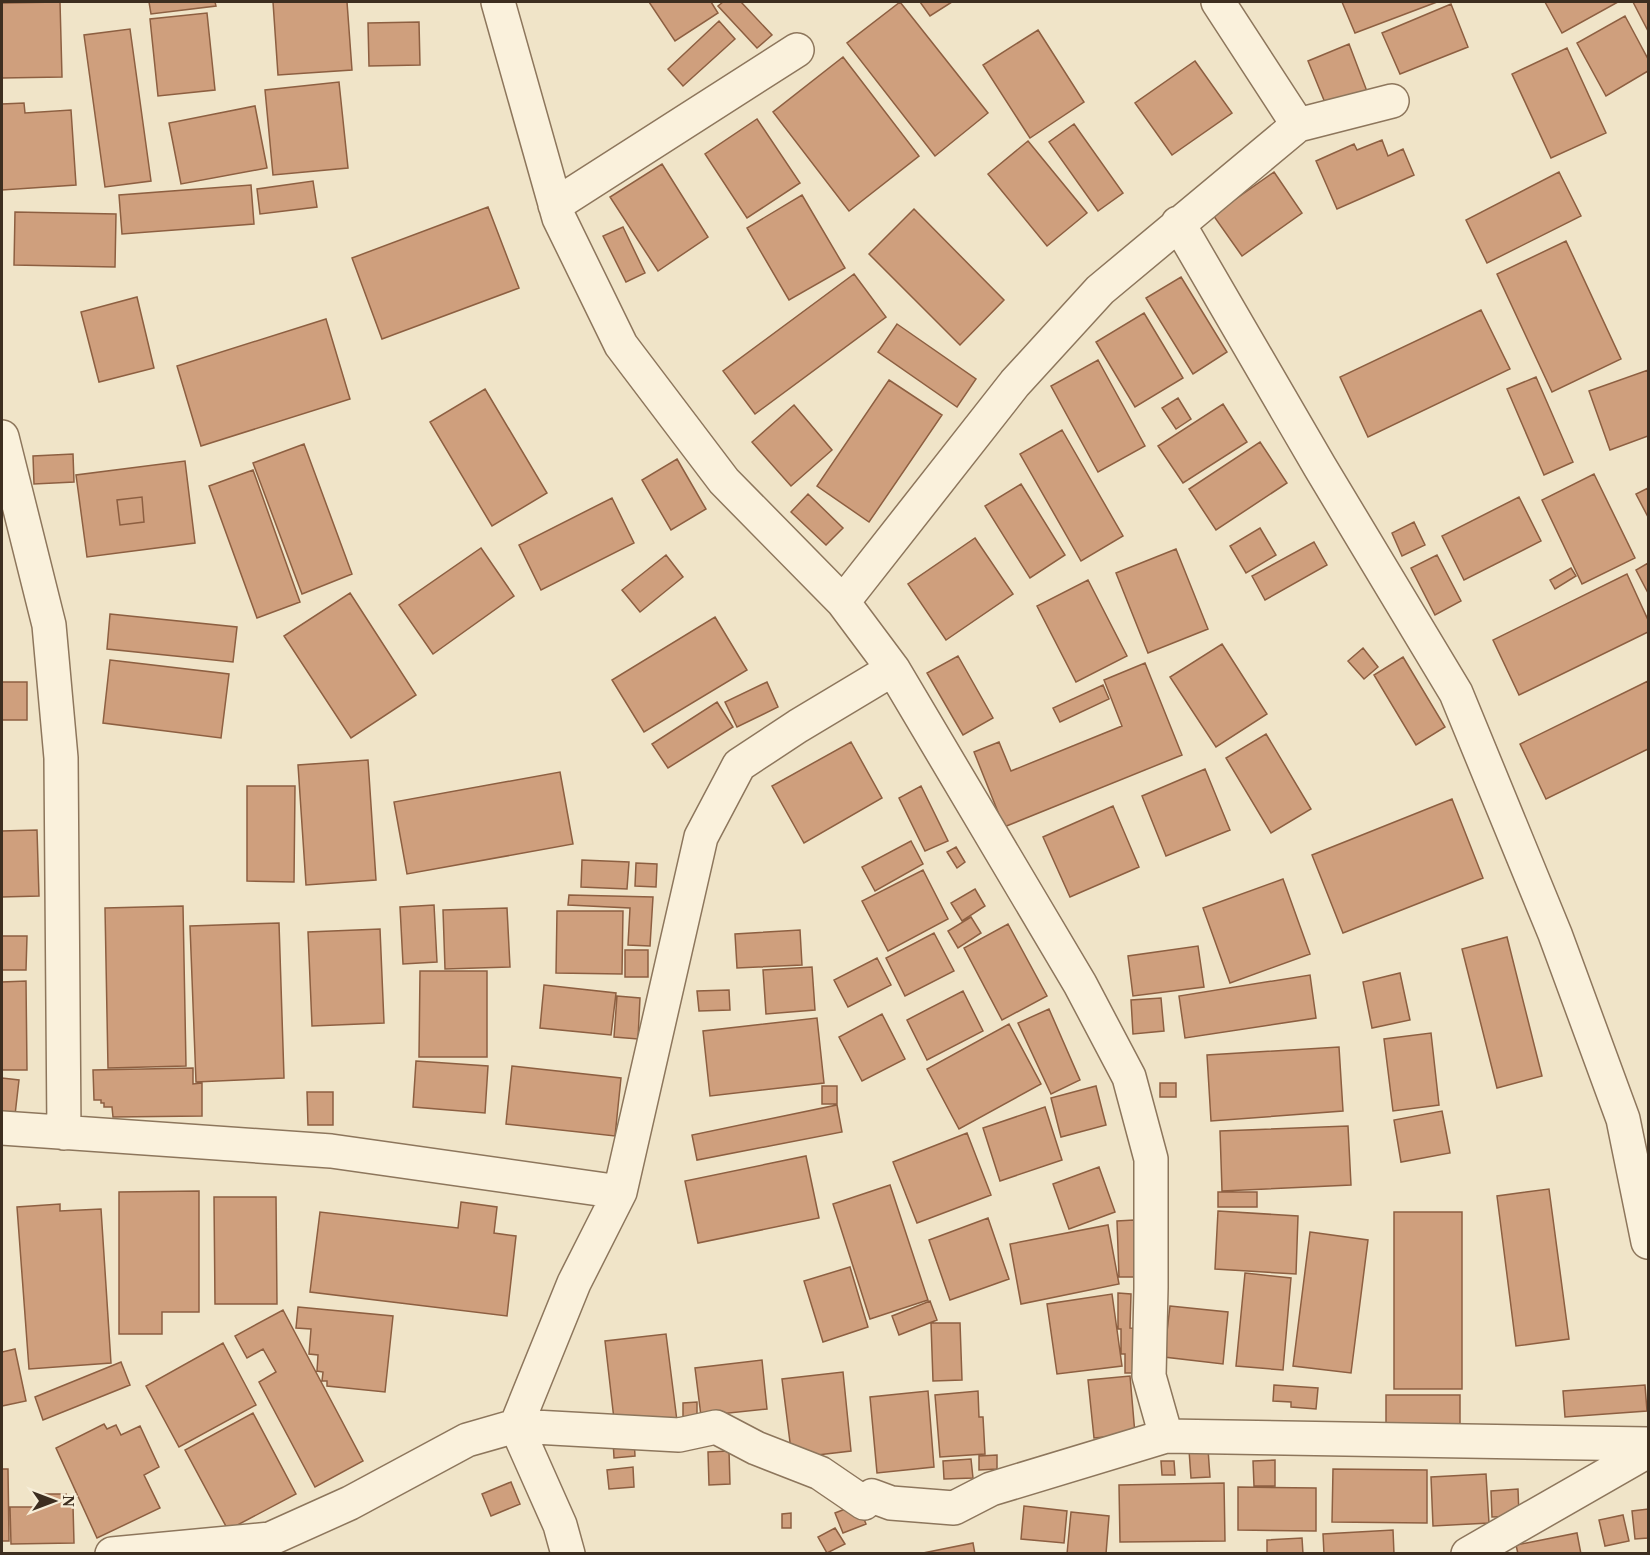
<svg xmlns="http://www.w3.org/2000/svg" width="1650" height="1555" viewBox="0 0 1650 1555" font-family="'Times New Roman',serif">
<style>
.building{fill:#cf9f7d;stroke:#8d5f41;stroke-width:1.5;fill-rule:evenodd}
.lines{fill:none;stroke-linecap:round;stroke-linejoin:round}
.minor-casing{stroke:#8d765c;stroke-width:36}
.minor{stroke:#faf1dc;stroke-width:33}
</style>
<rect width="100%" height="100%" fill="#f0e4c8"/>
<!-- building -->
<path class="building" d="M60,2L62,77L2,78V3Z
M149,2H215L216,6L151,14Z
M273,2H347L352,70L278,75Z
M649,2H713H711L718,13L675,41Z
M723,2H741L772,35L757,48L718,6Z
M900,2L988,113L935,156L847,43Z
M920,2H952L930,16Z
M1342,2H1437L1355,33Z
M1545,2H1618L1562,33Z
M1633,2H1648V31Z
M1451,4L1468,47L1400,74L1382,33Z
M207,13L215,90L158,96L150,19Z
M1625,16L1648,59V71L1606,96L1577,43Z
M719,21L735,39L683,86L668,69Z
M419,22L420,65L369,66L368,23Z
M130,29L151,181L105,187L84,35Z
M1038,30L1084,102L1030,138L983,65Z
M1349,44L1368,94L1328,110L1308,61Z
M1567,48L1606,133L1551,158L1512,74Z
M843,57L919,156L849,211L773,112Z
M1195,61L1232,113L1172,155L1135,103Z
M339,82L348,168L273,175L265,90Z
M24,103L25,113L71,110L76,185L2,190V104Z
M255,106L267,168L181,184L169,123Z
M757,119L800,183L747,218L705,154Z
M1074,124L1123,193L1098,211L1049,142Z
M1382,140L1388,156L1403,149L1414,175L1337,209L1316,161L1354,144L1357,150Z
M1028,141L1087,213L1047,246L988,174Z
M662,164L708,237L658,271L610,197Z
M1274,172L1302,213L1242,256L1213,215Z
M1559,172L1581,216L1487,263L1466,220Z
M313,181L317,207L260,214L257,189Z
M251,185L254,224L122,234L119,195Z
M802,195L845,268L789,300L747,228Z
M488,207L519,288L382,339L352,258Z
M914,209L1004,300L960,345L869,254Z
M15,212L116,214L115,267L14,265Z
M623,227L645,273L626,282L603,236Z
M1566,241L1621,359L1552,392L1497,274Z
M854,274L886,317L755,414L723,371Z
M1181,277L1227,352L1193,374L1146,298Z
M137,297L154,368L99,382L81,312Z
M1481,310L1510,369L1368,437L1340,377Z
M1144,313L1183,378L1135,407L1096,342Z
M326,319L350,399L201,446L177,366Z
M897,324L976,379L957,407L878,352Z
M1098,360L1145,446L1098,472L1051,386Z
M1648,370V436L1610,450L1589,391Z
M1536,377L1573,462L1544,475L1507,389Z
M889,380L942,415L869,522L817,486Z
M485,389L547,493L492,526L430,422Z
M1178,398L1191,419L1176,429L1162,408Z
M1223,404L1247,442L1183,483L1158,446Z
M794,405L832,450L791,486L752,442Z
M1062,430L1123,536L1081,561L1020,454Z
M1260,442L1287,483L1216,530L1189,489Z
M304,444L352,574L302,594L253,463Z
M73,454L74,482L34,484L33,456Z
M677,459L706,509L671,530L642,480Z
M185,461L195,543L87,557L76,475ZM142,497L144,522L120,525L117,500Z
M253,470L300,602L257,618L209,486Z
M1594,474L1635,558L1582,584L1542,500Z
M1021,484L1065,555L1030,578L985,506Z
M1648,488V517L1636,494Z
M808,494L843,528L826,545L791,512Z
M142,497L144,522L120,525L117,500Z
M1519,497L1541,541L1464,580L1442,536Z
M612,498L634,543L541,590L519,545Z
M1414,522L1425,545L1402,556L1392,533Z
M1260,528L1276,555L1246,573L1230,546Z
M975,538L1013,594L946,640L908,584Z
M1314,542L1327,565L1265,600L1252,576Z
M481,548L514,596L433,654L399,605Z
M1176,549L1208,629L1148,653L1116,573Z
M666,555L683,577L640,612L622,590Z
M1437,555L1461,601L1435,615L1411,568Z
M1648,563V593L1636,570Z
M1571,568L1576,576L1555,589L1550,580Z
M1627,574L1648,620V632L1519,695L1493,640Z
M1088,580L1127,656L1076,682L1037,606Z
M350,593L416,695L351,738L284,636Z
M110,614L237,627L233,662L107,649Z
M715,617L747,670L644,732L612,680Z
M1222,644L1267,714L1216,747L1170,677Z
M1363,648L1378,667L1364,679L1348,661Z
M958,656L993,718L963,735L927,673Z
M1403,657L1445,727L1416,745L1374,675Z
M110,660L229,674L221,738L103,723Z
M1145,663L1182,755L1004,827L974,752L999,742L1011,771L1122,726L1104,680Z
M1648,681V749L1546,799L1520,744Z
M2,682H27V720H2Z
M767,682L778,707L737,727L725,702Z
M1103,685L1109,699L1060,722L1053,708Z
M717,702L733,727L668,768L652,744Z
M1266,734L1311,809L1271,833L1226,758Z
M851,742L882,798L804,843L772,786Z
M368,760L376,880L306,885L298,765Z
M1205,769L1230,830L1166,856L1142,796Z
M560,772L573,844L407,874L394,802Z
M247,786H295L294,882L247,881Z
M921,786L948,841L925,851L899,798Z
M1452,799L1483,878L1343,933L1312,855Z
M1113,806L1139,867L1070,897L1043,837Z
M37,830L39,896L2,897V831Z
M911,841L923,864L875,891L862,867Z
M956,847L965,862L957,868L947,852Z
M582,860L629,862L627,889L581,887Z
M636,863L657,864L656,887L635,886Z
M923,870L948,919L888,951L862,901Z
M1283,879L1310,954L1230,983L1203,908Z
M975,889L985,906L962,921L951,903Z
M569,895L653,897L650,946L628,945L630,908L568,905Z
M434,905L437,962L403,964L400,907Z
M183,906L186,1066L108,1068L105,908Z
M507,908L510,967L445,969L443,910Z
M557,911H623L622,974L556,973Z
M971,917L981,933L958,948L948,931Z
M279,923L284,1078L196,1082L190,926Z
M1008,924L1047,996L1002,1020L964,948Z
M380,929L384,1023L312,1026L308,932Z
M800,930L802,965L737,968L735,934Z
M934,933L954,971L905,996L886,958Z
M2,936H27L26,970H2Z
M1507,937L1542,1076L1497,1088L1462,949Z
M1198,946L1204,987L1133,996L1128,956Z
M625,950H648V977H625Z
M877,958L891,985L848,1007L834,980Z
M812,967L815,1010L766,1014L763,970Z
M420,971H487V1057H419Z
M1400,973L1410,1020L1372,1028L1363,982Z
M1310,975L1316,1018L1185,1038L1179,996Z
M26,981L27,1070H2V982Z
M544,985L616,993L611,1035L540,1028Z
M729,990L730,1010L699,1011L697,991Z
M963,991L983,1031L927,1060L907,1020Z
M617,996L640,998L638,1039L614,1037Z
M1161,998L1164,1031L1133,1034L1131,1000Z
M1049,1009L1080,1080L1051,1094L1018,1023Z
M882,1014L905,1059L862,1081L839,1037Z
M817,1018L824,1083L710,1096L703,1031Z
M1009,1024L1041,1084L959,1129L927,1069Z
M1431,1033L1439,1105L1393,1111L1384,1039Z
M1339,1047L1343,1111L1211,1121L1207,1055Z
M416,1061L488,1066L485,1113L413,1107Z
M512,1066L621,1078L615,1136L506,1124Z
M193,1068V1084L202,1083V1116L113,1117L112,1107H104V1103H101V1100H94L93,1070Z
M2,1078L19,1080L15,1115L2,1113Z
M1160,1083H1176V1097H1160Z
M822,1086H837V1104H822Z
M1096,1086L1106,1125L1061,1137L1051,1098Z
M307,1092H333V1125H308Z
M837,1105L842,1132L697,1160L692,1135Z
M1045,1107L1062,1160L1000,1181L983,1128Z
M1442,1111L1450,1153L1401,1162L1394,1120Z
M1348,1126L1351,1185L1222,1191L1220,1131Z
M967,1133L991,1195L917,1223L893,1162Z
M806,1156L819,1218L698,1243L685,1181Z
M1099,1167L1115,1212L1069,1229L1053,1184Z
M890,1185L928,1300L870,1319L833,1204Z
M1549,1189L1569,1339L1516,1346L1497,1196Z
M199,1191V1312H162V1334H119V1192Z
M1218,1192H1257V1207H1218Z
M214,1197H276L277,1304H215Z
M461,1202L497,1207L494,1233L516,1236L507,1316L310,1292L320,1212L458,1228Z
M60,1204V1211L101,1209L111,1363L29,1369L17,1207Z
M1218,1211L1298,1216L1296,1274L1215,1269Z
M1394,1212H1462V1389H1394Z
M988,1218L1009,1279L950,1300L929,1240Z
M1134,1220L1135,1277H1119L1117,1221Z
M1108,1225L1119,1284L1021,1304L1010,1244Z
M1310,1232L1368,1240L1351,1373L1293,1366Z
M850,1267L868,1327L823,1342L804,1281Z
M1245,1273L1291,1278L1283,1370L1236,1366Z
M1118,1293L1131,1294L1130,1328L1146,1329L1145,1373H1125V1354H1121V1329H1118Z
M1112,1294L1122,1366L1057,1374L1047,1304Z
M930,1301L937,1320L899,1335L892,1316Z
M1170,1306L1228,1312L1223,1364L1164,1357Z
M298,1307L393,1316L385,1392L327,1386V1381H322L323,1372L317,1371L318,1355L309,1354L311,1329L296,1328Z
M283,1310L363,1461L315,1487L259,1382L276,1372L263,1349L247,1358L235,1336Z
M931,1323H960L962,1380L933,1381Z
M666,1334L677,1421L615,1428L605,1341Z
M223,1343L256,1405L179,1447L146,1386Z
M15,1349L26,1401L2,1406V1352Z
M762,1360L767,1409L701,1416L695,1368Z
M121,1362L130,1385L43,1420L35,1397Z
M843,1372L851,1451L792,1458L782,1379Z
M1130,1376L1135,1434L1094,1438L1088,1380Z
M1274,1385L1318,1388L1316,1409L1291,1407V1402L1273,1401Z
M1645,1385L1647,1411L1565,1417L1563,1391Z
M928,1391L934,1467L877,1473L870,1397Z
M978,1391L979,1417H983L985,1454L940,1457L935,1395Z
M1386,1395H1460V1432H1386Z
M697,1402V1427H683V1403Z
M253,1413L296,1494L228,1530L185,1450Z
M104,1424L107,1429L116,1425L121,1435L140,1426L159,1467L144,1475L160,1508L97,1538L56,1448Z
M634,1438L635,1456L614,1458L613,1440Z
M1208,1449L1210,1477L1191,1478L1189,1450Z
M729,1451L730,1484L709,1485L708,1452Z
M997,1455V1469L979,1470V1456Z
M971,1459L973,1478L944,1479L943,1461Z
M1275,1460V1486H1254L1253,1461Z
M1161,1461H1174L1175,1475H1162Z
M633,1467L634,1487L609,1489L607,1470Z
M2,1469H8L9,1541H2Z
M1333,1469L1427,1470V1523L1332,1522Z
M1486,1474L1489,1523L1433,1526L1431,1477Z
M511,1482L520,1504L491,1516L482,1494Z
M1224,1483L1225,1541L1120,1542L1119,1485Z
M1238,1487L1316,1488V1531L1238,1530Z
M1518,1489L1519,1516L1492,1517L1491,1491Z
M41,1494H66V1506H73L74,1543L11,1544L10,1507H41Z
M858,1504L866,1524L843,1533L835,1513Z
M1024,1506L1067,1511L1064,1543L1021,1539Z
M1648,1509V1538L1635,1539L1632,1511Z
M1071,1512L1109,1516L1106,1554H1067Z
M791,1513V1528H782V1514Z
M1623,1515L1629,1541L1605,1546L1599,1520Z
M835,1528L845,1544L827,1553L818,1537Z
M1393,1530L1394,1554H1324L1323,1534Z
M1577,1533L1581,1554H1518L1516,1545Z
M1302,1538L1303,1554H1267V1540Z
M973,1543L975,1554H918Z"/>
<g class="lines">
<!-- minor casing -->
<g class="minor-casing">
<path id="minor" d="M498,2L559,218L621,345L724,481L843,602L893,669L1080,984L1129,1077L1151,1159V1288L1149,1376L1166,1436
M1218,2L1298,125
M555,205L797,50
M1178,223L1320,467L1456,693L1555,934L1623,1119L1648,1242
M2,437L49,625L61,758L64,1133
M843,602L1015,383L1100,290L1298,125L1392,101
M2,1128L331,1151L620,1192
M112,1554L270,1539L350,1503L467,1440L516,1426L679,1435L716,1427L756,1448L820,1473L864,1503L872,1496L891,1503L954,1508L991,1489L1166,1436L1648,1444
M568,1554L560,1525L516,1426L574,1283L620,1192L701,837L739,765L798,726L893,669
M1468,1554L1648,1451"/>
</g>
<!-- minor -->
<use href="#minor" class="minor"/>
</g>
<!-- border -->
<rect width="1650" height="1555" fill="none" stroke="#3d2e20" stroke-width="6"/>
<!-- north arrow -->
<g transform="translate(54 1501) rotate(90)" stroke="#f7eed8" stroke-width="4.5" paint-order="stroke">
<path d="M0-4.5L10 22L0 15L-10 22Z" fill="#3d2e20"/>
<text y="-9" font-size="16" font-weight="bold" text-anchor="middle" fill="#3d2e20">N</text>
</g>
</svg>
